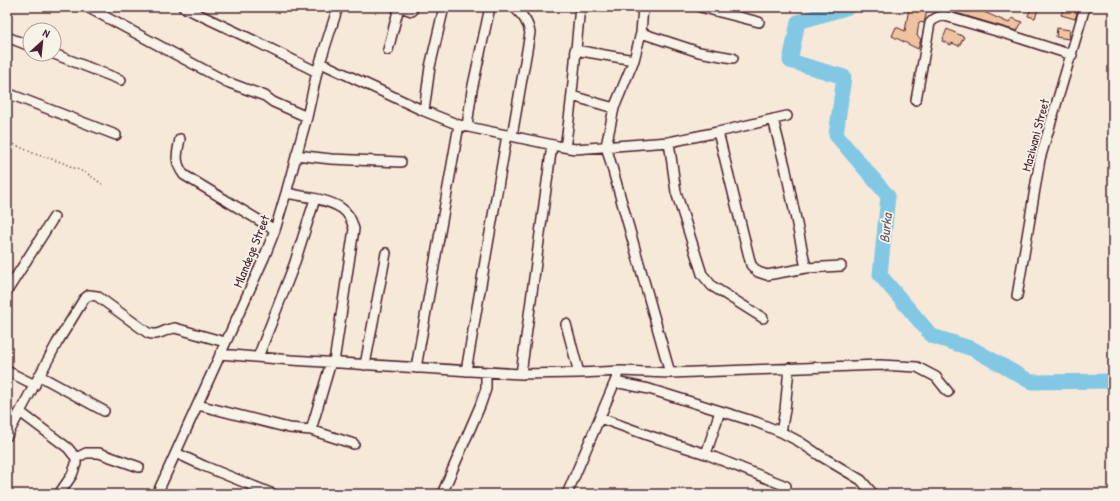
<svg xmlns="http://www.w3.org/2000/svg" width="1120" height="501" viewBox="0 0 1120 501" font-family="'Patrick Hand',sans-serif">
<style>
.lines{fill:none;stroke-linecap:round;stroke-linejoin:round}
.river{stroke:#82c8e4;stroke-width:15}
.building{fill:#f0c3a0;stroke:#4a1f2b}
.minor-casing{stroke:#4a1f2b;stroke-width:12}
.path{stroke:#4a1f2b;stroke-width:1.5;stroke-dasharray:1 3;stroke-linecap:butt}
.minor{stroke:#f7f3e8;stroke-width:9}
.labels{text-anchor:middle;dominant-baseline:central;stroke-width:3.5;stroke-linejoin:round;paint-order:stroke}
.street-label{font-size:13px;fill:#4a1f2b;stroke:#f7f3e8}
.water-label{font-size:14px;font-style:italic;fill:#5b5262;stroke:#f7f3e8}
</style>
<rect width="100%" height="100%" fill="#f6e9da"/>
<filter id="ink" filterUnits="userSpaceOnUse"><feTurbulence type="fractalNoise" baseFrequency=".025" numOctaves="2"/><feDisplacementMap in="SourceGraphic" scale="8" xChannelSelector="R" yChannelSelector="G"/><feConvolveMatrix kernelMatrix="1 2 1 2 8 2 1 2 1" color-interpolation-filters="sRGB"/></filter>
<g filter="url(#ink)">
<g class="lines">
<!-- river -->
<path class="river" d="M849,7L798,22L790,61L844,77L836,135L888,196L880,275L932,336L973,349L1031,382L1113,381"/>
</g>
<!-- building -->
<path class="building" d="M958,7H968L984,12L1009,23L1012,18L1022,22L1017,31L956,13Z
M1031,7H1039L1035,18L1028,16Z
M1064,7H1079L1075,19L1061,15Z
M909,8L927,11L924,23L919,22L917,36L921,39L918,49L892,36L896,27L905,31Z
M1057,28L1070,30L1069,39L1056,37Z
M947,29L964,37L959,46L952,43L951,45L942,41Z"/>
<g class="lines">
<!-- minor casing -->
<g class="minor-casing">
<path id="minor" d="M87,7L227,82L265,96L273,102L307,117
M183,7L255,41L317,72
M400,7L412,11
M643,7L641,33L634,60L614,108L606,146L670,373
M700,7L759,22
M641,33L699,52L733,58
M7,37L30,46
M388,50L399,7
M575,50L634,60
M54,54L121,80
M321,63L424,111L459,125L558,146L575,149L669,142L718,132L787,116
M7,93L116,135
M572,96L614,108
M916,100L930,23C934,18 938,16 945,16L1010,35L1072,55
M424,111L430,67L444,7
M773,119L785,166L806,268
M467,126L472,90L490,7
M718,132L751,265L758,272L767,275L806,268L841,266
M512,136L530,33C528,21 522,15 514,7
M180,139C177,154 174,162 184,175L275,230
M669,142L676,192L702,274L712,286L763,318
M565,147C573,100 575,54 580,7
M296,155L331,159L401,162
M286,193C302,196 328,199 341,208C349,213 352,221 354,229L334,362
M7,291L54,217
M1017,296L1040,159L1085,7
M566,324L579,373
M220,354L291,360L521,374L579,373L621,371L670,373L880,365L917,367L936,377L948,392
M258,357L294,265L315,199
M365,365L386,253
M416,368L459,125
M7,371L35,385
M466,371L507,135
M521,374L552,145
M40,376L104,411
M615,382L649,389L756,422L781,432L800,442L819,455L861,480L873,494
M198,405L289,428L311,430L354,444
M20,412L68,448L76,458V464L72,475L59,494
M600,418L650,436L706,454L786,486
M311,430L331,362
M781,432L785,410L789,368
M7,436L57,343L84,299L89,295L97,296L148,333C159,337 164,329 175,328L225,342
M176,453L204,466L273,494
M706,454L720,411
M76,458L86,453H99L139,467
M157,494L264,258L275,230L286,193L307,117L317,72L338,7
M442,494L480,406L486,389V372
M567,494L617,377"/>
</g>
<!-- path -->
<path class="path" d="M7,141L35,154L61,162L88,174L102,184"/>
<!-- minor -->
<use href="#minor" class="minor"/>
</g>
</g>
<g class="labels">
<!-- street labels -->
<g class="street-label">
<text transform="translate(1035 135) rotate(-75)">Maziwani Street</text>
<text transform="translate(251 251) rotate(-68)">Mlandege Street</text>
</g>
<!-- water labels -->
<g class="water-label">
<text transform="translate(885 228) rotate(-84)">Burka</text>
</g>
</g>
<!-- margin -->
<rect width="1120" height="501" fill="none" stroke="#f7f3e8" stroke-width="24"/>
<rect x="12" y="12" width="1096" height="477" fill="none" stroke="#4a1f2b" stroke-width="1.5" filter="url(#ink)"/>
<!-- north arrow -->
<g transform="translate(42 42) rotate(27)"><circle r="19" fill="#f7f3e8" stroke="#b29e9c"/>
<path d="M0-3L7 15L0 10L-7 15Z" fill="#4a1f2b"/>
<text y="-6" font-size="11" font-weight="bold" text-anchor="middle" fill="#4a1f2b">N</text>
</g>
</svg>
